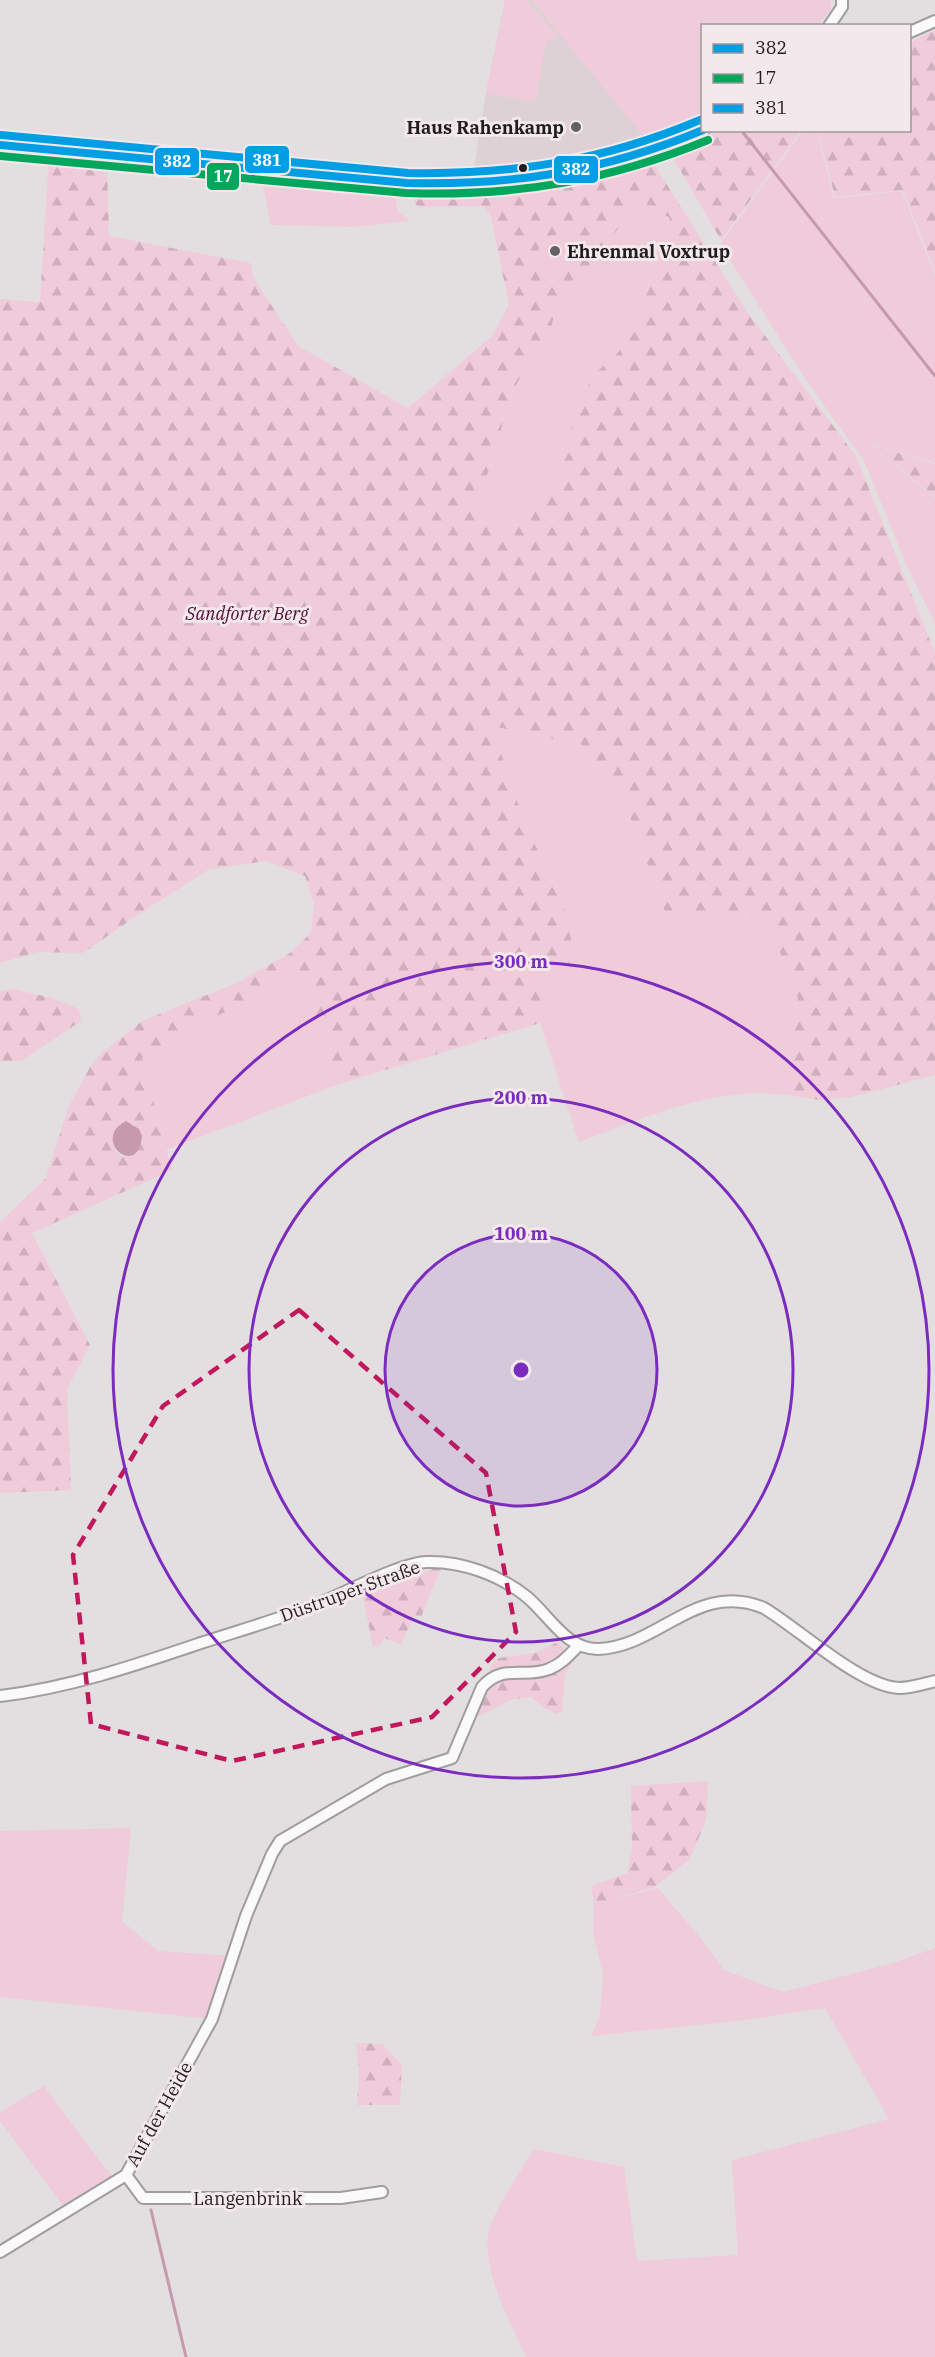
<svg xmlns="http://www.w3.org/2000/svg" width="935" height="2357" viewBox="0 0 935 2357" font-family="'IBM Plex Serif',serif">
<style>
.built{fill:#ded1d6}
.green{fill:#f0ccda}
.forest{fill:url(#forest-firs);fill-rule:evenodd}
.water{fill:#c69aac}
.lines{fill:none;stroke-linecap:round;stroke-linejoin:round}
.stream{stroke:#c69aac;stroke-width:3}
.minor-casing{stroke:#a09d9e;stroke-width:14}
.minor{stroke:#fbfafa;stroke-width:10}
.bus-1-casing{stroke:#f3e9ec;stroke-width:12}
.bus-2-casing{stroke:#f3e9ec;stroke-width:12}
.bus-3-casing{stroke:#f3e9ec;stroke-width:12}
.bus-1{stroke:#009fe3;stroke-width:8}
.bus-2{stroke:#00a75c;stroke-width:8}
.bus-3{stroke:#009fe3;stroke-width:8}
.marked{fill:none;stroke:#c2185b;stroke-width:4.5;stroke-dasharray:12 8;stroke-linejoin:round}
.ring{fill:none;stroke:#7b2cbf;stroke-width:3}
.poi-dot{fill:#656162;stroke:#f3e9ec;stroke-width:2}
.bus-dot{fill:#211d1e;stroke:#f3e9ec;stroke-width:2}
.labels{text-anchor:middle;dominant-baseline:central;stroke-width:6;stroke-linejoin:round;paint-order:stroke}
.poi-label{font-size:18px;font-weight:bold;fill:#211d1e;stroke:#f3e9ec;text-anchor:end}
.park-label{font-size:18px;font-style:italic;fill:#560d34;stroke:#f3e9ec}
.street-label{font-size:18px;fill:#211d1e;stroke:#f3e9ec}
.centre{fill:#7b2cbf;stroke:#f3e9ec;stroke-width:3}
.ring-label{font-size:18px;text-anchor:middle;font-weight:bold;fill:#7b2cbf;stroke:#f3e9ec;stroke-width:6;stroke-linejoin:round;paint-order:stroke}
.line-badge{stroke:#f3e9ec;stroke-width:2}
.badge-label{font-size:16px;text-anchor:middle;font-weight:bold;fill:#fff}
</style>
<defs>
<pattern id="forest-firs" width="22" height="20" patternUnits="userSpaceOnUse" patternTransform="scale(1.5)"><rect width="22" height="20" fill="#f0ccda"/><path d="M5 1l3.5 6h-7zM16 11l3.5 6h-7z" fill="#ceafbb"/></pattern>
</defs>
<rect width="100%" height="100%" fill="#e3dee0"/>
<!-- built -->
<path class="built" d="M505,0H532L637,127L643,138L640,146L561,166H546L545,163L511,169L474,168L486,93Z"/>
<!-- green -->
<path class="green" d="M505,0H526L557,35L551,41L547,38L535,102L486,93Z
M532,0H830L831,9L818,25L702,26V130L652,152L636,127Z
M803,131H817L834,198L902,191L935,276V463L868,443L935,498V624L906,564L864,461L806,380L720,244Z
M262,181L388,192L396,200L398,212L410,221L353,227L271,225Z
M638,199L670,218L664,242L649,283L635,330L615,356L593,375L576,439L539,508L511,527L477,522L474,500L497,455L504,413L525,366L547,349L555,305L594,264Z
M538 251a17 17 0 1 1 34 0a17 17 0 1 1-34 0Z
M491,725L582,745L626,806L665,912L767,919L798,998L786,1095C714,1086 646,1117 579,1142L540,1023L549,978L575,958L562,896L526,828Z
M300,969L339,1084L166,1150L142,1058Z
M131,1828L122,1921L158,1951L233,1956L212,2019L0,1997V1831Z
M658,1888L703,1941L724,1970L783,1992L893,1963L935,1948V2357H526C510,2320 484,2277 488,2235C491,2214 522,2169 534,2149L624,2167L637,2261L738,2255L732,2160L889,2119L825,2008L738,2021L591,2036L600,2015L603,1974L593,1933L594,1904Z
M44,2086L115,2181L67,2211L0,2121V2112Z"/>
<!-- forest -->
<path class="forest" d="M935,30V272L903,190L835,197L818,131L910,130V42Z
M719,131H801L721,240L670,153Z
M49,158L107,163L109,236L250,263L253,277L298,346L408,408L492,336L509,305L491,217L486,208L480,206L419,207L415,204L414,197L500,194L543,190L616,178L654,164L747,312L856,456L935,653V1075L852,1097L820,1100L786,1095L798,998L767,919L665,912L626,806L582,745L492,726L526,828L562,896L575,958L549,978L540,1023L339,1084L300,970L142,1058L172,1170L32,1233L90,1345L67,1389L71,1490L0,1493V1222L46,1178L68,1108L90,1067L102,1053L142,1021L239,982L290,953L311,933L314,904L305,876L266,861L208,870L142,912L83,953L37,952L0,963V299L40,302ZM638,199L670,218L664,242L649,283L635,330L615,356L593,375L571,426L576,439L539,508L511,527L477,522L474,500L497,455L504,413L525,366L547,349L556,305L594,264ZM560,234C581,245 570,272 548,266C537,259 535,247 545,237ZM132,1123L142,1136C141,1149 136,1152 124,1157L119,1155L114,1148Z
M870,444L935,464V497Z
M13,989L52,998L79,1009L81,1021L21,1061H0V991Z
M442,1566L421,1617L414,1615L401,1645L385,1638L379,1646L373,1647L362,1592Z
M558,1642L574,1660L565,1674L562,1711L557,1714L544,1708L531,1697L513,1699L473,1719L485,1692L491,1665L499,1658L535,1653Z
M708,1781L706,1820L690,1859L655,1887L594,1904L591,1886L627,1873L632,1849L631,1786Z
M356,2043L382,2044L402,2065L400,2105H357L359,2076Z"/>
<!-- water -->
<path class="water" d="M126,1121L139,1129L142,1136C138,1181 90,1139 126,1121Z"/>
<g class="lines">
<!-- stream -->
<path class="stream" d="M741,130L935,376
M151,2210L186,2357"/>
<!-- minor casing -->
<g class="minor-casing">
<path id="minor" d="M829,26L842,7V0
M910,32L935,21
M0,145L407,183C510,188 610,173 704,130
M0,1696C69,1688 136,1665 201,1643C238,1631 276,1620 313,1606C341,1595 399,1563 427,1562C462,1561 500,1575 527,1597C549,1615 566,1650 599,1649C660,1646 698,1580 764,1608C798,1628 861,1687 899,1688C911,1688 923,1684 935,1681
M126,2175L143,2198H341L382,2192
M0,2252L126,2175L212,2019L246,1916L272,1854L280,1841L386,1779L452,1758L482,1687C503,1663 525,1679 549,1669C562,1664 570,1654 579,1645"/>
</g>
<!-- minor -->
<use href="#minor" class="minor"/>
<!-- bus-1 casing -->
<g class="bus-1-casing">
<path id="bus-1" d="M0,145L407,183C513,186 605,171 703,130"/>
</g>
<!-- bus-2 casing -->
<g class="bus-2-casing">
<path id="bus-2" d="M0,156L406,193C514,197 608,181 708,140"/>
</g>
<!-- bus-3 casing -->
<g class="bus-3-casing">
<path id="bus-3" d="M1,135L408,173C513,175 603,161 700,120"/>
</g>
<!-- bus-1 -->
<use href="#bus-1" class="bus-1"/>
<!-- bus-2 -->
<use href="#bus-2" class="bus-2"/>
<!-- bus-3 -->
<use href="#bus-3" class="bus-3"/>
</g>
<!-- marked area -->
<path class="marked" d="M299,1310L486,1473L516,1632L432,1717L232,1761L91,1724L73,1555L163,1406Z"/>
<!-- distance rings -->
<circle cx="521" cy="1370" r="136" fill="#7b2cbf" fill-opacity=".12"/>
<g class="ring">
<circle cx="521" cy="1370" r="136"/>
<circle cx="521" cy="1370" r="272"/>
<circle cx="521" cy="1370" r="408"/>
</g>
<!-- markers -->
<g class="poi-dot">
<circle cx="576" cy="127" r="6"/>
<circle cx="555" cy="251" r="6"/>
</g>
<circle class="bus-dot" cx="523" cy="168" r="5"/>
<g class="labels">
<!-- poi labels -->
<g class="poi-label">
<text x="564" y="127">Haus Rahenkamp</text>
<text x="567" y="251" text-anchor="start">Ehrenmal Voxtrup</text>
</g>
<!-- park labels -->
<g class="park-label">
<text x="247" y="613">Sandforter Berg</text>
</g>
<!-- street labels -->
<g class="street-label">
<text transform="translate(350 1591) rotate(-20)">Düstruper Straße</text>
<text transform="translate(159 2114) rotate(-61)">Auf der Heide</text>
<text x="248" y="2198">Langenbrink</text>
</g>
</g>
<circle cx="521" cy="1370" r="9" class="centre"/>
<g class="ring-label">
<text x="521" y="968">300 m</text>
<text x="521" y="1104">200 m</text>
<text x="521" y="1240">100 m</text>
</g>
<g class="line-badge">
<rect x="244" y="145" width="46" height="29" rx="6" fill="#009fe3"/>
<rect x="154" y="147" width="46" height="29" rx="6" fill="#009fe3"/>
<rect x="553" y="155" width="46" height="29" rx="6" fill="#009fe3"/>
<rect x="206" y="162" width="34" height="29" rx="6" fill="#00a75c"/>
</g>
<g class="badge-label">
<text x="267" y="166">381</text>
<text x="177" y="167">382</text>
<text x="576" y="175">382</text>
<text x="223" y="182">17</text>
</g>
<!-- legend -->
<rect x="701" y="24" width="210" height="108" fill="#f3e9ec" stroke="#9f979a" stroke-width="1.5"/>
<rect x="713" y="44" width="30" height="9" fill="#009fe3" stroke="#9f979a" stroke-width="1.5"/>
<text x="755" y="54" font-size="18" fill="#211d1e">382</text>
<rect x="713" y="74" width="30" height="9" fill="#00a75c" stroke="#9f979a" stroke-width="1.5"/>
<text x="755" y="84" font-size="18" fill="#211d1e">17</text>
<rect x="713" y="104" width="30" height="9" fill="#009fe3" stroke="#9f979a" stroke-width="1.5"/>
<text x="755" y="114" font-size="18" fill="#211d1e">381</text>
</svg>
